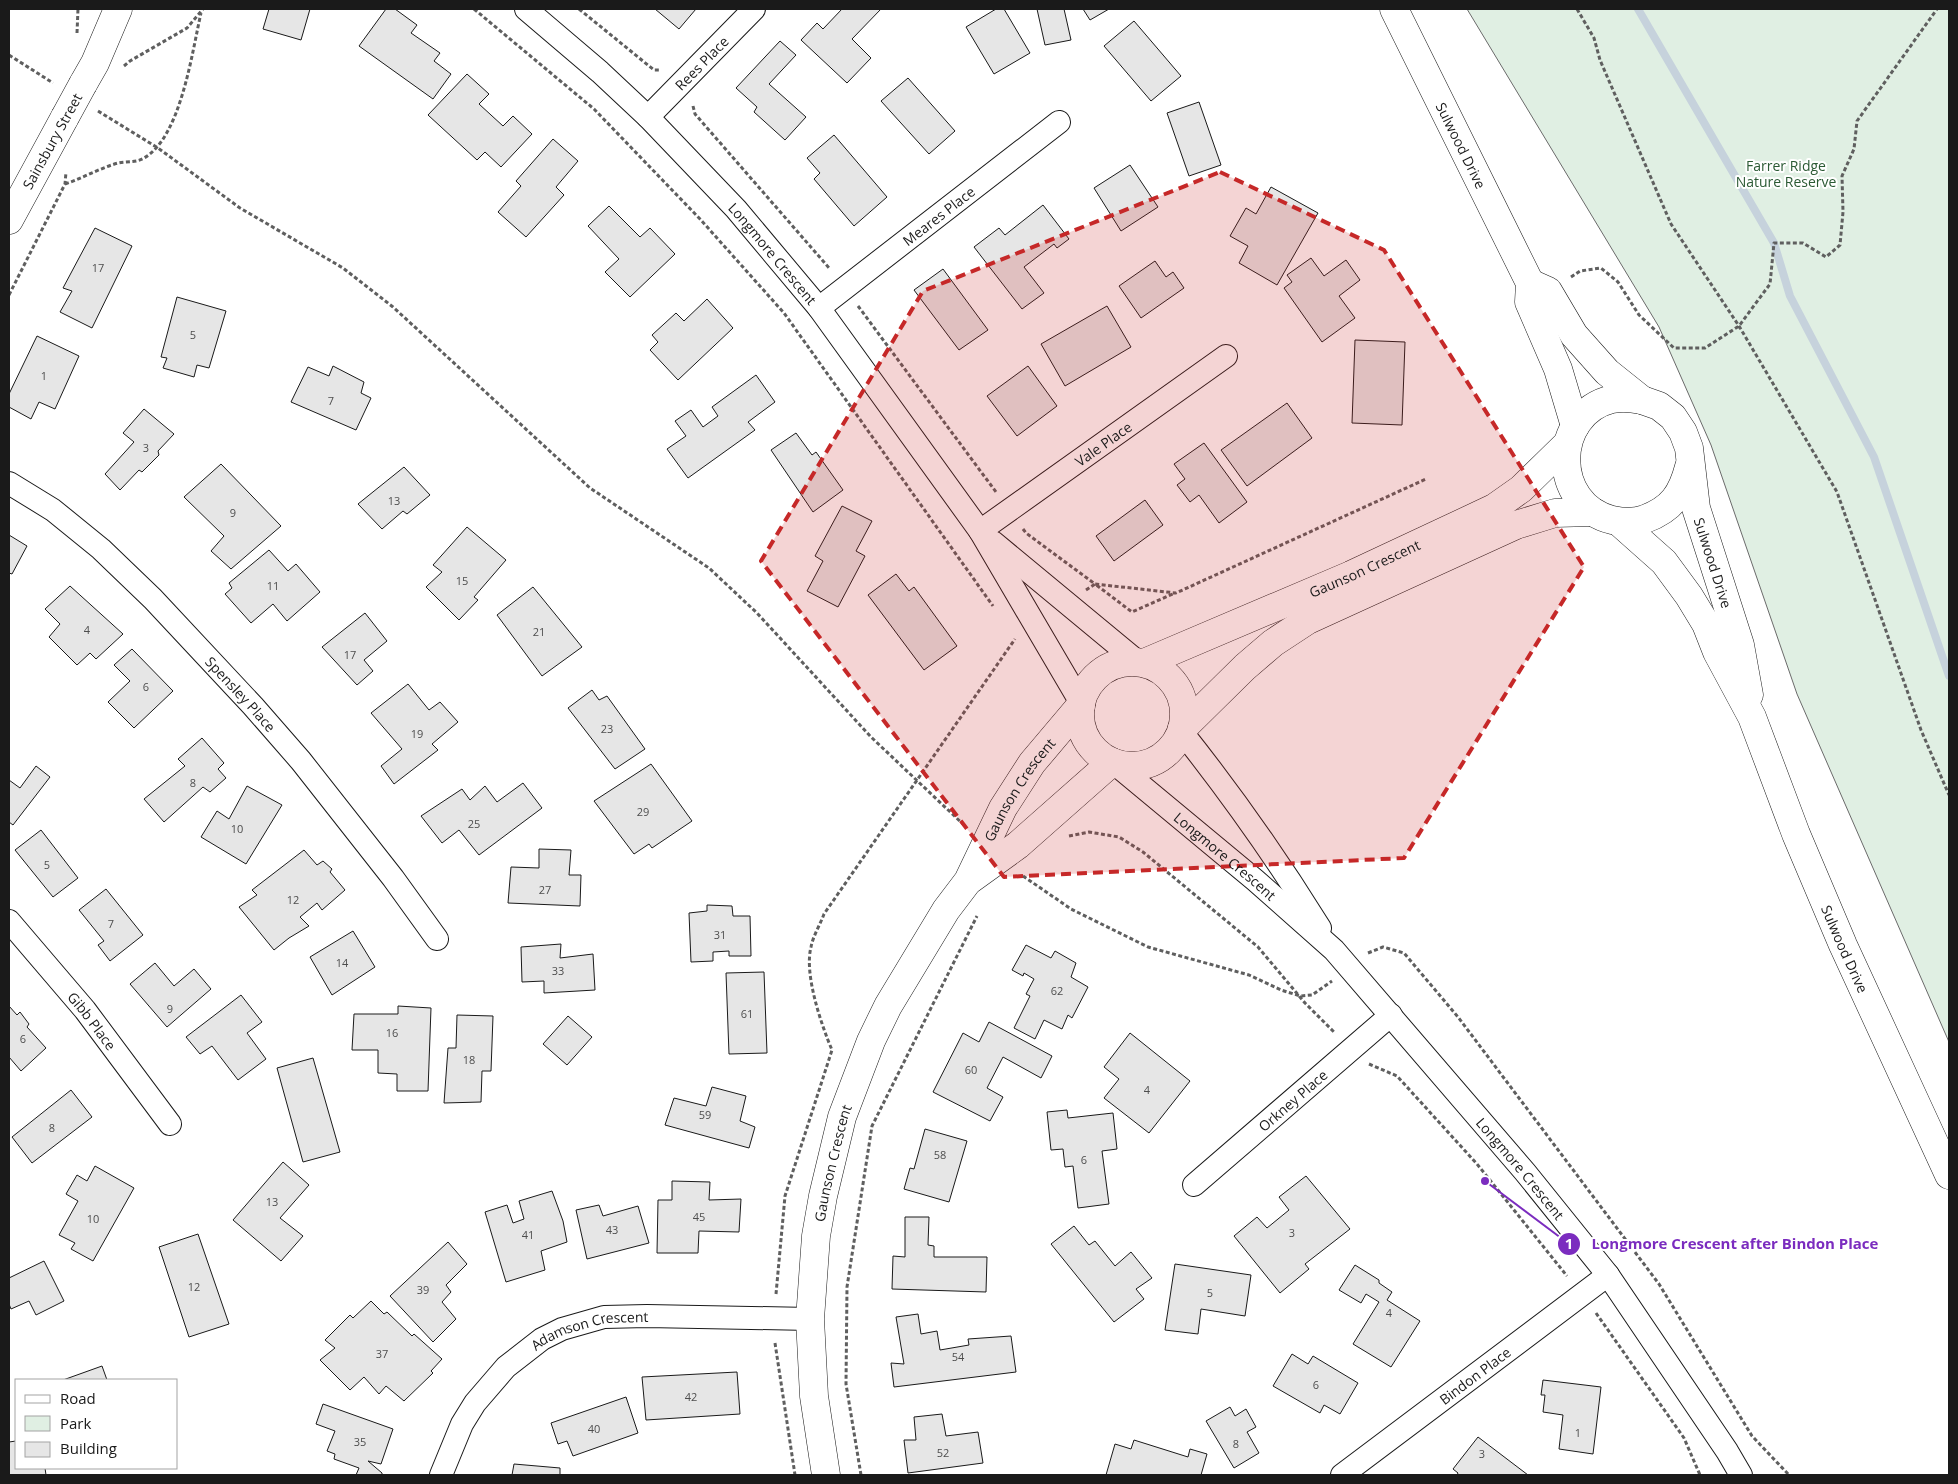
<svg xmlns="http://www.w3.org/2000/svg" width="1958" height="1484" viewBox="0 0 1958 1484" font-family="'Open Sans',sans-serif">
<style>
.green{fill:#e0efe3;stroke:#6a6a6a}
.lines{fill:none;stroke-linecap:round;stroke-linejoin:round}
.stream{stroke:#c6d2dc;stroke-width:8}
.building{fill:#e6e6e6;stroke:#1a1a1a}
.street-casing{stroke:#1a1a1a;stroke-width:24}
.secondary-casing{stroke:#1a1a1a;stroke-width:29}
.path{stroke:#5f5f5f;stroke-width:3;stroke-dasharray:4 2.5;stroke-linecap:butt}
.street{stroke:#fff;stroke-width:22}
.secondary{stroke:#fff;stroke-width:28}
.secondary-bridge-casing{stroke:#1a1a1a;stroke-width:29;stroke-linecap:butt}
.secondary-bridge{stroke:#fff;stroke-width:28}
.marked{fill:#c62828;fill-opacity:0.2;stroke:#c62828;stroke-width:4;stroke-dasharray:10 6;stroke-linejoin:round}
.labels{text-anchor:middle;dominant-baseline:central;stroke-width:4;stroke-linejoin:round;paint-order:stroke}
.number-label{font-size:11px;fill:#4d4d4d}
.street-label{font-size:14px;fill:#1a1a1a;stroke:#fff}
.park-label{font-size:14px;fill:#2b5a34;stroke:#fff}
.leader{fill:none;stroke:#7b2cbf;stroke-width:2}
.callout-dot{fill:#7b2cbf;stroke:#fff;stroke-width:2}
.mark-label{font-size:15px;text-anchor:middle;font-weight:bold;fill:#fff}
.callout-label{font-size:15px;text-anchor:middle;font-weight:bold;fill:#7b2cbf;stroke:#fff;stroke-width:4;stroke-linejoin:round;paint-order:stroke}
</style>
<rect width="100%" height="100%" fill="#fff"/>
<!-- green -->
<path class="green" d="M1467,9H1949V1042L1797,694L1711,445L1659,327Z"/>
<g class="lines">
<!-- stream -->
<path class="stream" d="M1638,9L1774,243L1790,296L1874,457L1949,676"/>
</g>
<!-- building -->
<path class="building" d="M269,9H310L301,40L263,29Z
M386,9H395L417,25L411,33L440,53L434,61L451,74L433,99L359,46Z
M655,9H696L679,29Z
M842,9H881L852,39L871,58L847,83L801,40L817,23L823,29Z
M996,9H1004L1030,53L994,74L966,27Z
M1037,9H1064L1071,40L1045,45Z
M1083,9H1109L1090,20Z
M1134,21L1181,76L1151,101L1104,46Z
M780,41L796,55L769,84L806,117L785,140L754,112L757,107L736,88Z
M467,74L489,94L479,104L503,126L513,116L532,134L501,167L485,152L477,160L428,115Z
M908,78L955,131L929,154L881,101Z
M1199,102L1221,165L1189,176L1167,113Z
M834,135L887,197L854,226L814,179L820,173L807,158Z
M553,139L578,161L556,187L564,195L526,237L498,212L521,186L516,181Z
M1130,165L1158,207L1121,231L1094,188Z
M1271,187L1318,213L1277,285L1239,263L1248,246L1230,236L1246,208L1256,214Z
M1043,205L1069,239L1057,248L1054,244L1024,267L1044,293L1022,309L974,247L999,228L1005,235Z
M609,206L640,237L650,228L675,254L630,297L605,272L619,259L588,226Z
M95,228L132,246L92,328L60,312L72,291L63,288Z
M1311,258L1324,276L1346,260L1360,280L1339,296L1355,318L1322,342L1284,288L1292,282L1287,275Z
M1155,261L1166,277L1173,272L1184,288L1141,318L1119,286Z
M943,269L988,330L959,350L914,290Z
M177,297L226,311L209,368L197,365L194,377L163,368L167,358L161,357Z
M707,299L733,328L678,380L650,350L658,342L652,335L676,313L684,321Z
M1107,306L1131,347L1065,386L1041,344Z
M37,336L79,356L55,409L39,402L31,419L9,407V394Z
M1355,340L1405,342L1402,425L1352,423Z
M333,366L364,382L361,393L371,398L356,430L291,402L308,367L329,376Z
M1028,366L1057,406L1017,436L987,396Z
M756,375L775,402L748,422L755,430L688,478L667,449L686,436L675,421L691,410L703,427L718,416L712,407Z
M1287,403L1312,438L1247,486L1221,450Z
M144,409L174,434L158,451L159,455L142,472L139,470L120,490L105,474L134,442L123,433Z
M796,433L812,455L816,452L843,490L813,512L771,450Z
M1204,443L1247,502L1219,523L1199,495L1190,502L1177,485L1185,479L1174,464Z
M221,464L281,526L231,569L211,551L224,536L184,497Z
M404,467L430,495L407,514L403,511L382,529L358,504Z
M1145,500L1163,525L1114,561L1096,536Z
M842,506L872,521L856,551L865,556L838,607L807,591L823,561L815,556Z
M467,527L506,560L474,597L478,600L459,620L426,587L442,572L433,565Z
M9,535L27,546L12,574L9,573Z
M269,550L288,571L296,564L320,592L287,621L273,604L251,623L225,594L232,588L229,583Z
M896,574L909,591L914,587L957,646L924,670L868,595Z
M70,586L123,634L96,659L90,653L77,665L49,637L60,624L45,609Z
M533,587L582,647L542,676L497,615Z
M365,613L387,641L364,660L373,671L357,685L322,647Z
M132,649L173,691L134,728L108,702L130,681L114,665Z
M408,684L429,710L440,702L458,722L432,744L438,750L394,784L381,766L402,749L371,713Z
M592,690L599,700L607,696L645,749L615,769L568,708Z
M202,738L224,763L218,769L226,778L210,792L203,787L164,822L144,799L185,766L178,759Z
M651,764L692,821L652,848L649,844L634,854L594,801Z
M36,766L50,777L13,825L9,822V780L20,788Z
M523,783L542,808L479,855L459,830L442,843L421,816L462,789L470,800L485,786L497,802Z
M247,786L282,805L246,864L201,837L217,811L229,819Z
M41,830L78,878L53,897L15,850Z
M539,849L571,850L569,875H581L580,906L508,903L511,867L539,868Z
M304,850L317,865L323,861L332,869L330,872L345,890L322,910L317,903L300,917L309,926L289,938L274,950L239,907L257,895L252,890Z
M106,889L143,935L110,961L98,945L104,941L79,910Z
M707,905L732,906L733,916H750L751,956H729V951L713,952V961L691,962L689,913L707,911Z
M353,931L375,967L332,995L310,957Z
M561,944L560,958L593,954L595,990L544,993V981L522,982L521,947Z
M1026,945L1051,958L1055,951L1076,963L1071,977L1088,987L1072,1018L1068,1015L1062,1029L1044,1020L1035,1039L1014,1028L1030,996L1026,994L1034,979L1024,973L1023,976L1012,970Z
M155,963L174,986L194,969L211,989L167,1027L130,984Z
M764,972L767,1053L729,1054L726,973Z
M241,995L262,1022L247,1033L266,1059L238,1080L212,1046L200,1054L186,1037Z
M9,1006L17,1015L20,1012L29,1024L27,1027L46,1048L21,1071L9,1057Z
M398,1006L431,1008L428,1091H397V1074L378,1073V1050H352L354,1014H398Z
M457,1015L493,1016L491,1071H482L481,1102L444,1103L448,1048H456Z
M568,1016L592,1037L567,1065L543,1044Z
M989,1022L1052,1056L1041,1078L1003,1057L987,1088L1003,1097L990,1121L933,1092L963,1033L979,1042Z
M1130,1033L1190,1081L1149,1133L1104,1098L1119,1079L1104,1067Z
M313,1058L340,1152L303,1162L277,1068Z
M712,1087L746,1096L740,1121L755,1127L749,1148L665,1125L674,1098L706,1106Z
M71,1090L92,1117L32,1163L12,1137Z
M1067,1110L1068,1118L1113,1113L1117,1149L1102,1151L1109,1204L1078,1208L1073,1166L1065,1167L1063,1149L1051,1150L1047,1112Z
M925,1129L967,1141L949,1202L904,1189L910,1168L914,1169Z
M283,1162L309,1185L280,1218L303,1236L281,1261L233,1220Z
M95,1166L134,1188L93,1261L71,1249L75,1243L59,1235L78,1201L66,1194L77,1175L87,1181Z
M1306,1176L1350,1229L1305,1264L1309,1269L1280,1293L1234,1236L1257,1217L1267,1228L1289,1210L1279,1197Z
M672,1181L710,1182L709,1200L741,1199L739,1232L699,1231L698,1253H657L658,1200H672Z
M552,1191L563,1221L567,1242L541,1251L545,1270L506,1282L485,1212L507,1205L513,1223L524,1219L519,1201Z
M599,1205L603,1216L638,1206L649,1243L587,1259L576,1210Z
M905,1217H929L928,1245L934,1246V1257H987L986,1292L892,1289L893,1256L905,1257Z
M1074,1226L1089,1245L1095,1241L1115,1266L1131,1252L1152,1278L1136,1289L1144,1299L1114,1322L1051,1244Z
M198,1234L229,1324L189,1337L159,1247Z
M448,1242L467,1264L446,1285L451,1292L442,1302L456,1319L433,1342L390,1296Z
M44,1261L64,1301L36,1315L29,1301L11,1309L9,1304V1278Z
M1175,1264L1251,1275L1245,1316L1201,1309L1198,1334L1165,1330Z
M1355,1265L1379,1280V1283L1392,1292L1387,1300L1420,1321L1391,1367L1353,1344L1379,1302L1366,1294L1361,1303L1339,1290Z
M371,1301L384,1314L387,1312L412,1336L414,1334L442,1359L431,1371L433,1373L404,1401L386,1386L379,1394L364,1377L350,1390L320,1360L335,1348L325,1340L350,1315L353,1318Z
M918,1314L921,1334L937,1331L940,1350L969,1345L968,1339L1011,1336L1016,1372L894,1387L891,1363L904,1364L896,1317Z
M1292,1354L1308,1364L1313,1356L1358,1383L1340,1414L1324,1405L1320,1413L1273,1386Z
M102,1366L107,1380H63Z
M737,1372L740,1414L646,1420L642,1377Z
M1543,1380L1601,1387L1593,1454L1559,1449L1563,1415L1543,1412L1545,1395H1541Z
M626,1397L638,1433L573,1456L567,1441L558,1444L551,1423Z
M323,1404L393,1429L381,1464L368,1461L382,1473V1475H356L359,1468L334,1459L335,1454L327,1451L335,1431L316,1424Z
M1230,1407L1235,1416L1246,1409L1256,1427L1247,1432L1259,1453L1234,1468L1206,1421Z
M942,1414L946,1436L978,1432L983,1463L908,1473L904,1440H916L914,1417Z
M1478,1437L1528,1475H1457L1458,1473L1453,1469Z
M1134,1440L1188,1457L1190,1449L1207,1454L1201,1475H1106L1115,1444L1131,1449Z
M16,1441V1468H45L46,1475H9V1442Z
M514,1464L560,1468V1475H512Z"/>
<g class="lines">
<!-- street casing -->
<g class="street-casing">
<g id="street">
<path id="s1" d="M526,9L600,72L648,117L736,209L819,308L980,531L1081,703"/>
<path id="s2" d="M648,117L754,9"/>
<path id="s3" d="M819,308L1059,122"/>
<path id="s4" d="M9,483L53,510L101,549L153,599L253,706L301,761L393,878L437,939"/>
<path id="s5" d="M980,531L1226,356"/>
<path d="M993,542L1138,662"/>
<path d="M1181,731C1232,795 1277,859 1320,928"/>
<path id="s6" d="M1114,763L1255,880L1334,950L1525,1172L1608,1275L1727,1451L1741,1475"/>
<path id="s7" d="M9,921L85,1010L170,1124"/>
<path id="s8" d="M1194,1185L1391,1015"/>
<path id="s9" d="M441,1475L462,1424L475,1403L506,1367L542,1339L562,1329L604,1317L647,1316L810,1319"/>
<path id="s10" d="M1342,1475L1608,1275"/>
</g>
</g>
<!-- secondary casing -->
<g class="secondary-casing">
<g id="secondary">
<path id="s11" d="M1394,9L1530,283L1529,302L1558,369L1575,426"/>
<path d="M83,84L95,63L118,9"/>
<path d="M9,220L65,117"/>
<path id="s12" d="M1530,283L1548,291L1574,335L1607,372L1642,400L1659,406L1673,417L1683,432L1689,448L1696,508L1740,645L1749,695"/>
<path d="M1642,400C1632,398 1622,397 1612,399C1551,414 1551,505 1612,520C1622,522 1635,523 1645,519C1672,509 1682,494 1689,467"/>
<path id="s13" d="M1619,522L1664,562L1689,596L1706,624L1717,652L1752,717L1796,834L1843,945L1949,1175"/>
<circle cx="1132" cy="714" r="52"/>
<path id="s14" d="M1144,663L1351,575L1494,508L1521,489L1567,444"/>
<path d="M1182,729L1245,667L1273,643L1308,620L1516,525L1555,513L1593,512"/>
<path d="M971,879L1018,845L1112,762"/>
<path id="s15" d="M826,1475L814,1396L810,1319L816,1236L823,1196L842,1117L871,1041L888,1006L946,910L968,881L1003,808L1032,763L1081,705"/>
</g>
</g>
<!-- path -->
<path class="path" d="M474,9L594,109L700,219L784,313L993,606
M579,9L654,70H660
M1577,9L1594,38L1600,60L1671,224L1739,326L1837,492L1921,730L1949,795
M77,33L78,9
M9,55L53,83
M124,66L130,61L187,28L203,9
M693,106L695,114L830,269
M98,111L158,148L240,208L343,268L393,307L590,488L709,568L757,613L871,737L965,826
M65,184C83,178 100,168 118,163C127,161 136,163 144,158C181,137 192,52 201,13
M1571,277L1580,271L1601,268L1618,282L1639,315L1674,348H1705L1739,326L1770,284L1774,243H1803L1826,257L1840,245L1843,212L1842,176L1854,149L1857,121L1937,9
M9,295L65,184L66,172
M858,306L996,492
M1023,529L1026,533L1095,584L1176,593L1426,479
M1086,590L1095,584L1132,612L1175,593
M1069,836L1089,832L1119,837L1143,852L1258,947L1305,1003L1335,1033
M1023,876L1071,909L1148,947L1249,975L1281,990L1300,996L1312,995L1332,981
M1368,953L1383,947L1404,953L1458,1017L1659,1284L1752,1436L1789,1475
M1369,1064L1397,1076L1477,1164L1567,1276
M776,1294L785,1196L832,1050C821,1024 804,974 811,947C813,936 820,925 824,914L1015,639
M1596,1313L1684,1438L1700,1475
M775,1343L795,1475
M861,1475L846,1384L847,1287L872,1126L977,916"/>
<!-- street -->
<use href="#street" class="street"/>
<!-- secondary -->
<use href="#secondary" class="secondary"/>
<!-- secondary-bridge casing -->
<g class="secondary-bridge-casing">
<path id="secondary-bridge" d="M65,117L83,84"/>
</g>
<!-- secondary-bridge -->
<use href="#secondary-bridge" class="secondary-bridge"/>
</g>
<!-- marked area -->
<path class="marked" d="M1220,172L1384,250L1584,567L1404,858L1004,877L761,561L923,291Z"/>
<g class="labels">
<!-- number labels -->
<g class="number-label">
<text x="98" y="267">17</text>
<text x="193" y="334">5</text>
<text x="44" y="375">1</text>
<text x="331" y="400">7</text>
<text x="146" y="447">3</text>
<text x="394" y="500">13</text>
<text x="233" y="512">9</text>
<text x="462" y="580">15</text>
<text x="273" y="585">11</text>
<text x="87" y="629">4</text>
<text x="539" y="631">21</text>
<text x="350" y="654">17</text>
<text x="146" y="686">6</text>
<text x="607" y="728">23</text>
<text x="417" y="733">19</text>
<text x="193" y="782">8</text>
<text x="643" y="811">29</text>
<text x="474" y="823">25</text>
<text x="237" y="828">10</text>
<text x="47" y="864">5</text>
<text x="545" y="889">27</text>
<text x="293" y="899">12</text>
<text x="111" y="923">7</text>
<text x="720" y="934">31</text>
<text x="342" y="962">14</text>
<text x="558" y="970">33</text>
<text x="1057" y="990">62</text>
<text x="170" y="1008">9</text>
<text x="747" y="1013">61</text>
<text x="392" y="1032">16</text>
<text x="23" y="1038">6</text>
<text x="469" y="1059">18</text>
<text x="971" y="1069">60</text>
<text x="1147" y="1089">4</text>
<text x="705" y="1114">59</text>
<text x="52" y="1127">8</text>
<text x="940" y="1154">58</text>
<text x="1084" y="1159">6</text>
<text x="272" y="1201">13</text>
<text x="699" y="1216">45</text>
<text x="93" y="1218">10</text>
<text x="612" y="1229">43</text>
<text x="1292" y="1232">3</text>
<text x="528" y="1234">41</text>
<text x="194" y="1286">12</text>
<text x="423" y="1289">39</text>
<text x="1210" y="1292">5</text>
<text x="1389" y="1312">4</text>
<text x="382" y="1353">37</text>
<text x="958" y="1356">54</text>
<text x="1316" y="1384">6</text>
<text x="691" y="1396">42</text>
<text x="594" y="1428">40</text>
<text x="1578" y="1432">1</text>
<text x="360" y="1441">35</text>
<text x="1236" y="1443">8</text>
<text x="943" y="1452">52</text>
<text x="1482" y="1453">3</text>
</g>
<!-- street labels -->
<g class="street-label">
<text stroke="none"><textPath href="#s2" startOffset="76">Rees Place</textPath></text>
<text transform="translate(52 141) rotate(-61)">Sainsbury Street</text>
<text stroke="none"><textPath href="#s11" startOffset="152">Sulwood Drive</textPath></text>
<text stroke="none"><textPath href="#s3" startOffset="151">Meares Place</textPath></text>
<text stroke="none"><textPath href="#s1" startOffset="348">Longmore Crescent</textPath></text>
<text stroke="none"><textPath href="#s5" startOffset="151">Vale Place</textPath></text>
<text stroke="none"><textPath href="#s12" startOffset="354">Sulwood Drive</textPath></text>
<text stroke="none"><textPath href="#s14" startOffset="240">Gaunson Crescent</textPath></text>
<text stroke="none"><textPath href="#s4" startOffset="315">Spensley Place</textPath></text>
<text stroke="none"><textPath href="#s15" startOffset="736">Gaunson Crescent</textPath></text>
<text stroke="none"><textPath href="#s6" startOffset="145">Longmore Crescent</textPath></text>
<text stroke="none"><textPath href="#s13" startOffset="489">Sulwood Drive</textPath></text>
<text stroke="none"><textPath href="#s7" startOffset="130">Gibb Place</textPath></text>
<text stroke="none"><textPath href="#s8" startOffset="130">Orkney Place</textPath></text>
<text stroke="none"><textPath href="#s15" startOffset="315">Gaunson Crescent</textPath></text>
<text stroke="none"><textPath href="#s6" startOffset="576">Longmore Crescent</textPath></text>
<text stroke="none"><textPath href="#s9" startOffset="222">Adamson Crescent</textPath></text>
<text stroke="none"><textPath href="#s10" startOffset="166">Bindon Place</textPath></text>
</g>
<!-- park labels -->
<g class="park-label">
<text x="1786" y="165">Farrer Ridge<tspan x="1786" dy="16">Nature Reserve</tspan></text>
</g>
</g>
<!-- callouts -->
<path class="leader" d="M1485 1181L1569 1244"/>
<g class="callout-dot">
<circle cx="1485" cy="1181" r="5"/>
<circle cx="1569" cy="1244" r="12"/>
</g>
<g class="mark-label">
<text x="1569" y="1249">1</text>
</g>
<g class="callout-label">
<text x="1735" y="1249">Longmore Crescent after Bindon Place</text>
</g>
<!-- border -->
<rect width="1958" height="1484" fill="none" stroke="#1a1a1a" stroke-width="20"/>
<!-- legend -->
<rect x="15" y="1379" width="162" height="90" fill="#ffffff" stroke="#a3a3a3"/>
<rect x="25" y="1395" width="25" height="8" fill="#ffffff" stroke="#a3a3a3"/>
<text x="60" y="1404" font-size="15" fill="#1a1a1a">Road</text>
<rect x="25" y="1416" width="25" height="15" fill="#e0efe3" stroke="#a3a3a3"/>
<text x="60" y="1429" font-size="15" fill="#1a1a1a">Park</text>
<rect x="25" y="1442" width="25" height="15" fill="#e6e6e6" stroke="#a3a3a3"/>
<text x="60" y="1454" font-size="15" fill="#1a1a1a">Building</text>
</svg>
